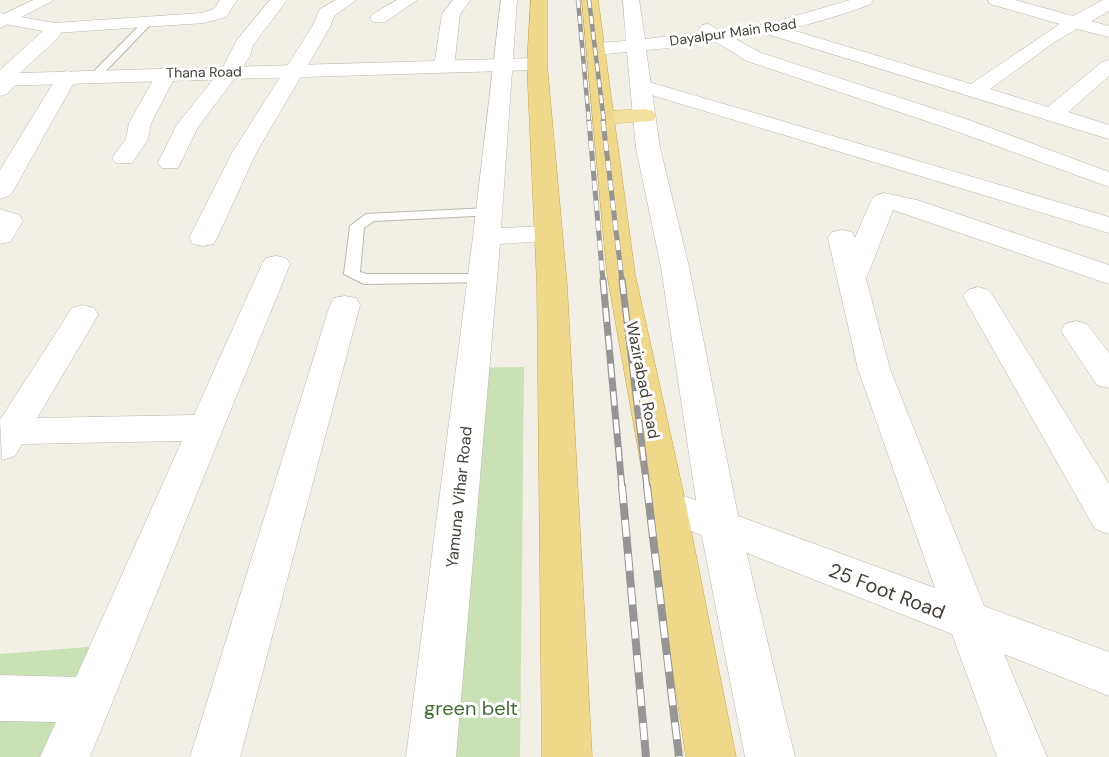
<svg xmlns="http://www.w3.org/2000/svg" width="1109" height="757" viewBox="0 0 1109 757" font-family="'DM Sans',sans-serif">
<style>
.green{fill:#c9e1b4}
.lines{fill:none;stroke-linecap:round;stroke-linejoin:round}
.service-casing{stroke:#bbb7aa;stroke-width:2}
.minor-casing{stroke:#bbb7aa;stroke-width:1}
.tertiary-casing{stroke:#bbb7aa;stroke-width:1}
.primary-casing{stroke:#d5bf70;stroke-width:1}
.trunk-casing{stroke:#caa547;stroke-width:1}
.service{fill:#fff;fill-rule:evenodd}
.minor{fill:#fff;fill-rule:evenodd}
.tertiary{fill:#fff;fill-rule:evenodd}
.primary{fill:#f2e19e;fill-rule:evenodd}
.trunk{fill:#f0d88a;fill-rule:evenodd}
.rail-far3-casing{stroke:#959595;stroke-width:4.5}
.rail-far2-casing{stroke:#959595;stroke-width:5}
.rail-far1-casing{stroke:#959595;stroke-width:7}
.rail-casing{stroke:#959595;stroke-width:8}
.rail-far3{stroke:#fff;stroke-width:3;stroke-dasharray:8;stroke-linecap:butt}
.rail-far2{stroke:#fff;stroke-width:4;stroke-dasharray:10;stroke-linecap:butt}
.rail-far1{stroke:#fff;stroke-width:4.5;stroke-dasharray:14;stroke-linecap:butt}
.rail{stroke:#fff;stroke-width:6;stroke-dasharray:17;stroke-linecap:butt}
.labels{text-anchor:middle;dominant-baseline:central;stroke-width:6;stroke-linejoin:round;paint-order:stroke}
.far-street-label{font-size:14px;fill:#433f36;stroke:#fff}
.street-label{font-size:16px;fill:#433f36;stroke:#fff}
.near-street-label{font-size:20px;fill:#433f36;stroke:#fff}
.near-park-label{font-size:20px;fill:#436e31;stroke:#fff}
</style>
<rect width="100%" height="100%" fill="#f1efe6"/>
<!-- green -->
<path class="green" d="M524,367L520,757H416L462,368Z
M113,645L65,757H0V654Z"/>
<g class="lines">
<!-- service casing -->
<g class="service-casing">
<path id="service" d="M145,20L153,22L99,78H91V74Z
M489,208L496,212L494,215L374,221L364,228L360,272L366,274H482L488,276L490,279L488,282L364,284L344,274L350,226L366,214Z"/>
</g>
<!-- minor casing -->
<g class="minor-casing">
<path id="minor" d="M33,0H54L0,28V16Z
M220,0H237L226,17L204,23L54,33L45,28L54,23L202,13L214,9Z
M270,0H287L253,45L250,56L237,75L198,127L178,168H162L158,163L176,126L223,67L237,40Z
M336,0H356L334,16L330,27L256,153L217,238L213,244L203,246L193,244L189,238L232,153L312,27L320,9Z
M397,0H417L385,22H373L370,18L373,14Z
M453,0H470L460,14L454,67L451,71H437L434,67L442,14Z
M501,0H517L501,228L548,226L558,228L561,234L558,240L500,244L456,757H406L473,237Z
M988,0H1015L1073,16L1103,0H1109V11L1091,21L1109,26V37L1077,29L1056,41L990,89L1048,107L1102,62L1109,60V76L1068,112L1109,125V139L760,32L757,28L766,23L772,24L971,84L1060,24L990,4Z
M708,24L761,53L969,120L1109,172V187L953,130L747,61L702,33L699,29L702,25Z
M167,67L174,69L177,73L151,123L148,139L132,163H116L112,158L126,139L129,123L157,73L160,69Z
M67,71L74,73L77,77L13,191L9,196L0,199V170L57,77L60,73Z
M9,74L16,76L19,80L7,94L0,96V78Z
M642,80L1109,217V233L635,90L632,86L635,82Z
M884,193L917,200L1109,265V284L893,210L866,279L890,369L984,606L1109,652V696L1004,654L1047,757H997L952,634L653,516L648,505L653,494L667,490L935,588L858,369L828,238L832,232L842,230L852,232L855,238L871,201L875,196Z
M0,209L19,215L23,221L10,242L0,244Z
M276,256L286,258L290,264L90,757H40L56,722L0,721V675L76,677L182,441L22,444L15,456L2,460L0,420L72,308L83,305L94,308L98,315L37,418L194,415L262,264L266,258Z
M978,287L988,290L993,296L1109,484V534L1095,529L963,296L968,290Z
M345,296L356,298L360,305L240,757H190L330,305L334,298Z
M1076,321L1087,324L1109,353V388L1097,385L1061,331L1065,324Z"/>
</g>
<!-- tertiary casing -->
<g class="tertiary-casing">
<path id="tertiary" d="M623,0H639L645,39L768,24L850,0H873L871,4C798,32 724,43 646,50L660,148L689,267L740,526L795,757H745L700,526L661,267L636,148L627,52L596,55L586,49L596,43L626,41Z
M0,13L54,23L63,28L58,38L20,73L537,58L547,64L537,70L0,86V70L43,31L0,23Z"/>
</g>
<!-- primary casing -->
<g class="primary-casing">
<path id="primary" d="M645,109L653,111L656,116L653,121L604,124L596,122L593,117L596,112Z"/>
</g>
<!-- trunk casing -->
<g class="trunk-casing">
<path id="trunk" d="M531,0H547V64L567,285L592,757H542L537,285L527,64Z
M582,0H598L635,274L686,505L736,757H686L648,505L607,274Z"/>
</g>
<!-- service -->
<use href="#service" class="service"/>
<!-- minor -->
<use href="#minor" class="minor"/>
<!-- tertiary -->
<use href="#tertiary" class="tertiary"/>
<!-- primary -->
<use href="#primary" class="primary"/>
<!-- trunk -->
<use href="#trunk" class="trunk"/>
<!-- rail-far3 casing -->
<g class="rail-far3-casing">
<path id="rail-far3" d="M578,0L589,122
M589,0L604,122"/>
</g>
<!-- rail-far2 casing -->
<g class="rail-far2-casing">
<path id="rail-far2" d="M589,121L603,281
M603,121L622,281"/>
</g>
<!-- rail-far1 casing -->
<g class="rail-far1-casing">
<path id="rail-far1" d="M603,280L622,488
M622,280L647,488"/>
</g>
<!-- rail casing -->
<g class="rail-casing">
<path id="rail" d="M622,486L646,757
M647,486L679,757"/>
</g>
<!-- rail-far3 -->
<use href="#rail-far3" class="rail-far3"/>
<!-- rail-far2 -->
<use href="#rail-far2" class="rail-far2"/>
<!-- rail-far1 -->
<use href="#rail-far1" class="rail-far1"/>
<!-- rail -->
<use href="#rail" class="rail"/>
</g>
<g class="labels">
<!-- far-street labels -->
<g class="far-street-label">
<text transform="translate(733 32) rotate(-8)">Dayalpur Main Road</text>
<text transform="translate(204 72) rotate(-1)">Thana Road</text>
</g>
<!-- street labels -->
<g class="street-label">
<text transform="translate(643 380) rotate(79)">Wazirabad Road</text>
<text transform="translate(459 497) rotate(-84)">Yamuna Vihar Road</text>
</g>
<!-- near-street labels -->
<g class="near-street-label">
<text transform="translate(887 591) rotate(21)">25 Foot Road</text>
</g>
<!-- near-park labels -->
<g class="near-park-label">
<text x="471" y="708">green belt</text>
</g>
</g>
</svg>
